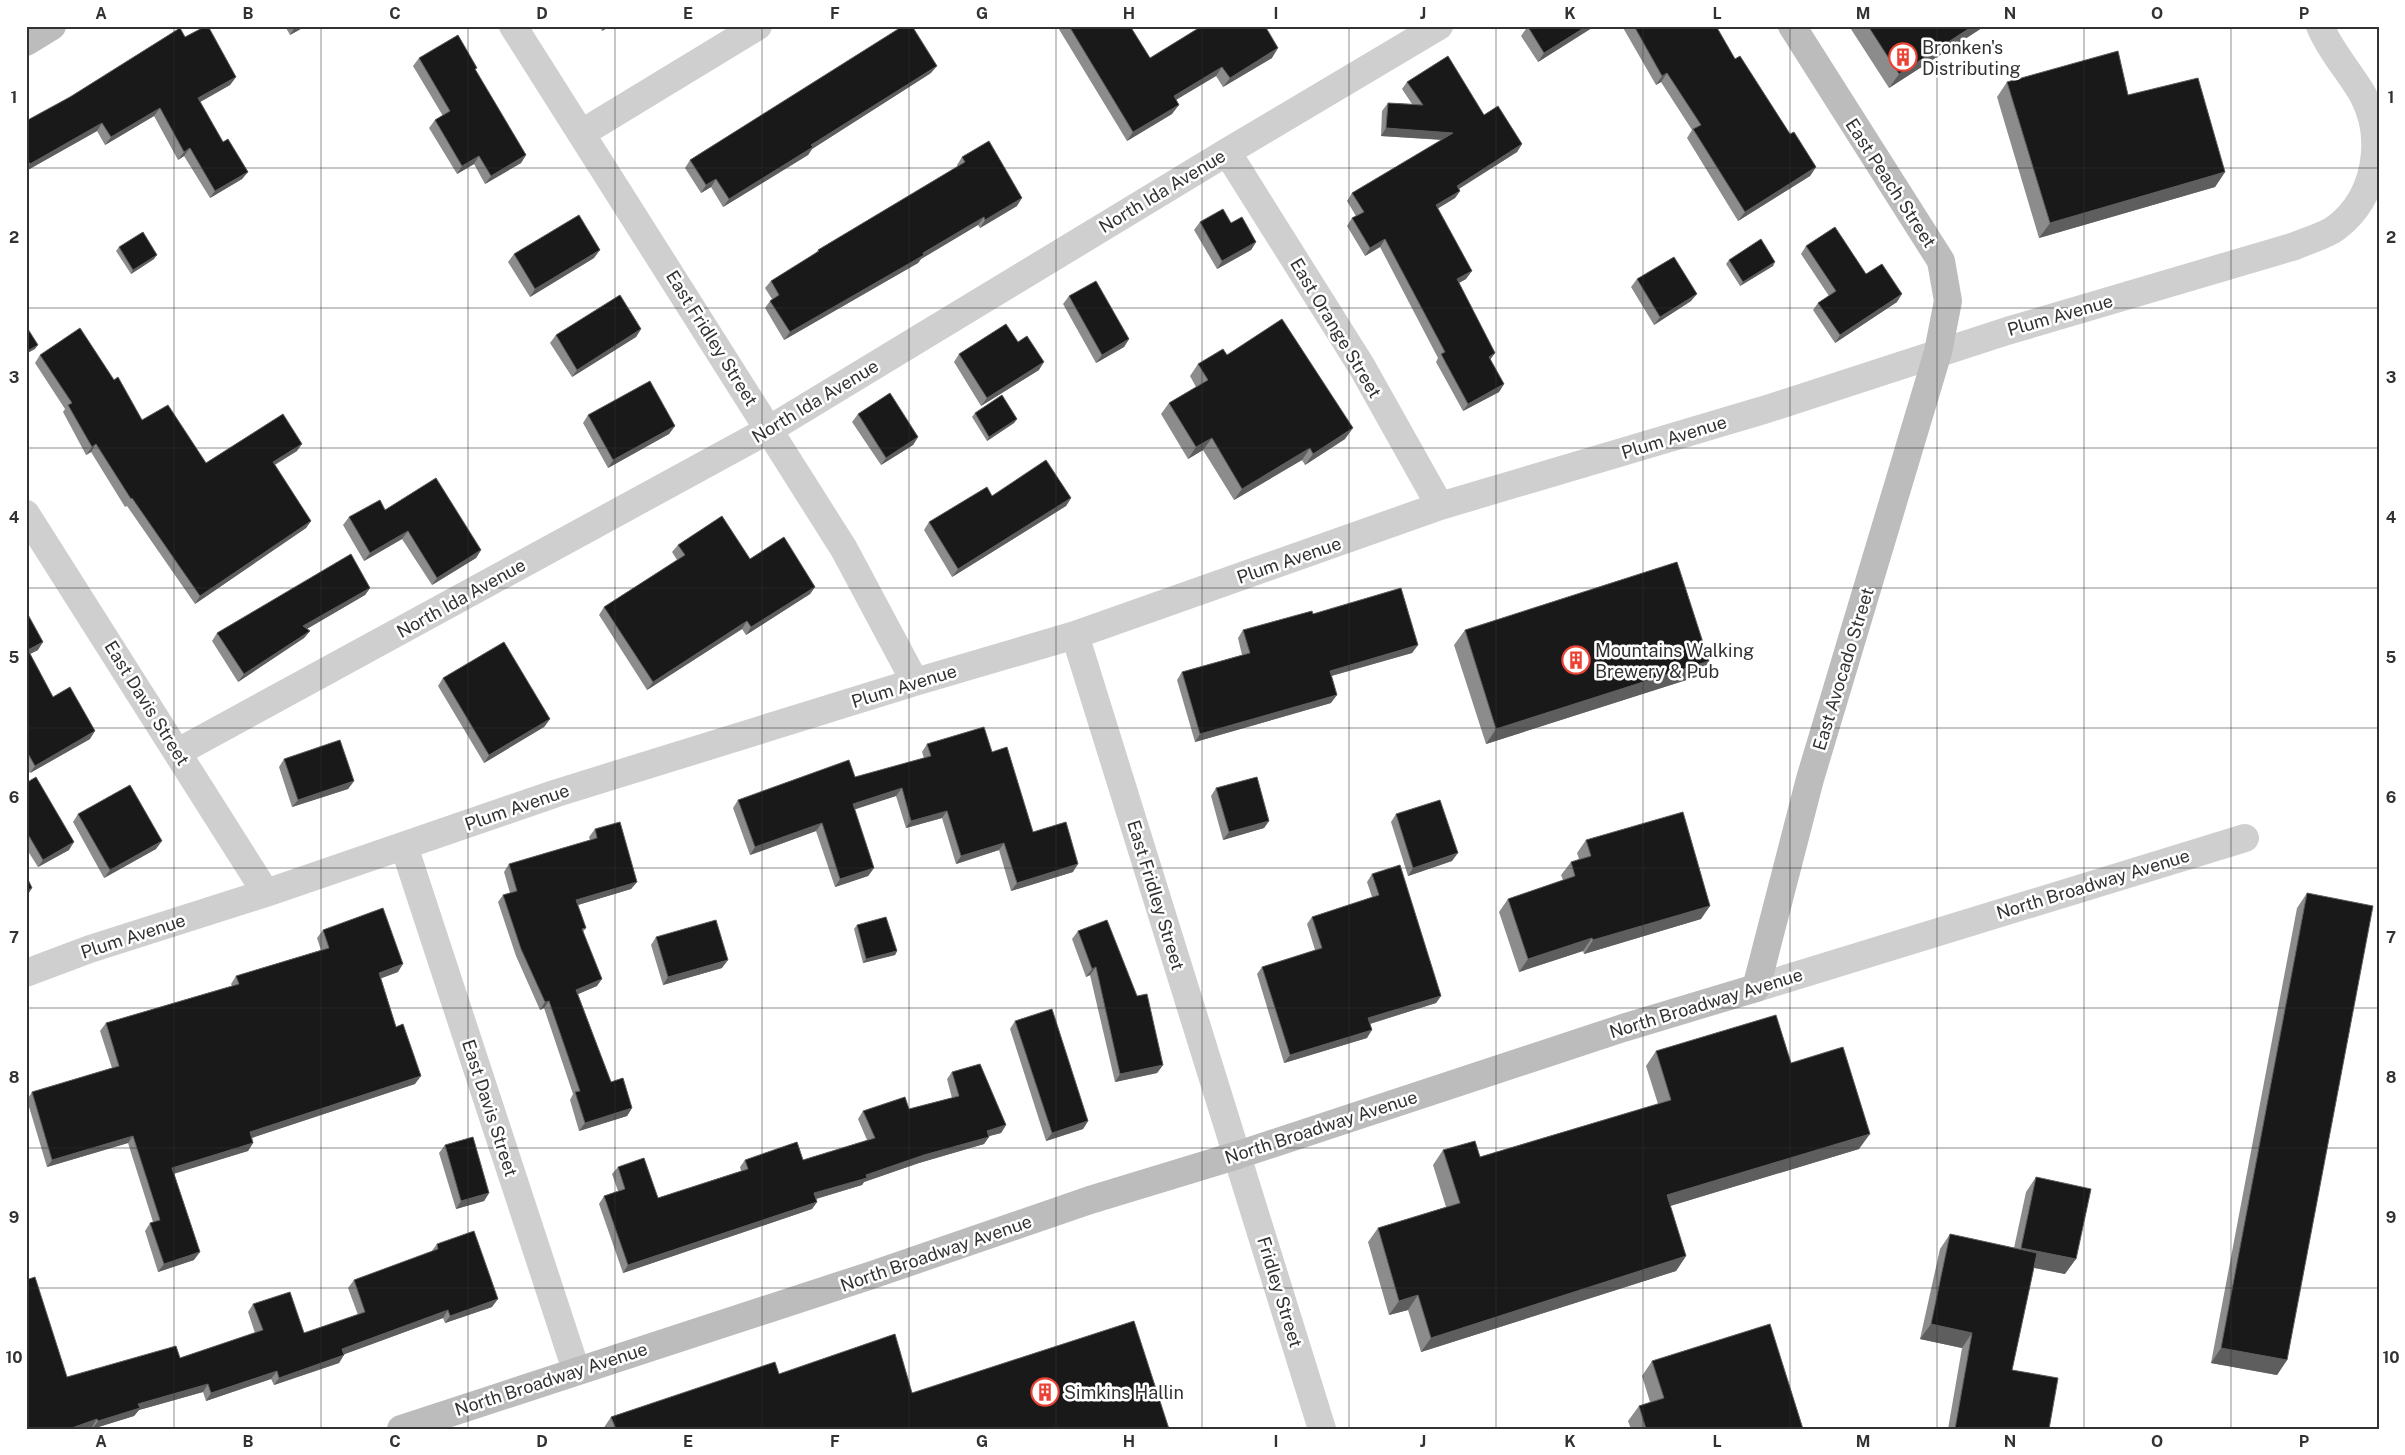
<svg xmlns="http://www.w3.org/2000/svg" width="2405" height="1455" viewBox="0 0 2405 1455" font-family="'Public Sans',sans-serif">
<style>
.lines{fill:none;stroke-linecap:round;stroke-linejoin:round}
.street{stroke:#cfcfcf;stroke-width:28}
.secondary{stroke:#bcbcbc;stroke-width:28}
.wall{fill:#8c8c8c}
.shaded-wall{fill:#5e5e5e}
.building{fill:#191919;stroke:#5e5e5e}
.grid{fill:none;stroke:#323232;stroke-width:1;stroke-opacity:0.55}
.labels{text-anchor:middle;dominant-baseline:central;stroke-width:5;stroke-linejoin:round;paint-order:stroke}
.poi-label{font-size:18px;fill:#323232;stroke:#fff;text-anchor:start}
.street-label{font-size:18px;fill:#323232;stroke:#fff}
.neatline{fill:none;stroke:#323232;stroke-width:2}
.grid-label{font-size:16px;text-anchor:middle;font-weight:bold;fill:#323232}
</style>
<rect width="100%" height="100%" fill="#fff"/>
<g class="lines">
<!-- street -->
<path class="street" d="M513,26L844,549L915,682
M582,133L758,26
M1227,152L1362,367L1440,506
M26,514L266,893
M1075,635L1322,1429
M178,752L770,429L1227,152L1439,26
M404,846L576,1370
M26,973L90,949L266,893L557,793L915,682L1075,635L1440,506L1767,409L2007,331L2295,246C2308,240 2326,236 2337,227C2376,197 2386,139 2363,95C2350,72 2330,51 2320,26
M1756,988L2245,838"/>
<!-- secondary -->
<path class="secondary" d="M26,42L52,26
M401,1429L869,1276L1090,1200L1238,1155L1623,1028L1756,988L1810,779L1938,352L1948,301L1941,261L1792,26"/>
</g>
<!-- wall -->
<path class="wall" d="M285,26H306L290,35Z
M600,26H610L602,31Z
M1057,26H1130L1150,58H1272L1223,87L1216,76L1176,100L1172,114L1127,141Z
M1528,26H1595L1538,62L1521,36Z
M1622,26H1716L1735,59L1790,134L1816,167L1810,176L1738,221L1687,138L1692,130L1661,82L1656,85Z
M1849,26H1985L1889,88Z
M185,37L236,77L230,85L200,102L223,142L248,172L242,179L210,198L184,156L178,160L154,116L105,145L97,131L26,171V121Z
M419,58L475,70L526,155L521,163L485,184L474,164L457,174L429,128L435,120L443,116L413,66Z
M931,73L812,149L808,155L723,207L711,187L701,193L685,168L690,160Z
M1407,82L1484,115L1522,144L1517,152L1459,189L1460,191L1455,198L1437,209L1466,279L1459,283L1495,353L1490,359L1504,384L1499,392L1463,411L1436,362L1438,358L1380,247L1365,256L1347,226L1352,218L1356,216L1347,201L1352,193L1441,140L1381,136L1382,111L1388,103L1412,104L1402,89Z
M2007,82L2128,95L2225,172L2215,187L2039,238L1997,97Z
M962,157L1017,206L980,228L978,225L921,259L918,263L784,340L765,308L770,301L772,299L765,288L771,281L815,254L818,250L958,167L957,165Z
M1200,222L1231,223L1256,242L1251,250L1217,269L1194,230Z
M1806,246L1866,274L1897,302L1835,343L1813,310L1818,303L1829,296L1801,254Z
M119,247L154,259L131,274L116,251Z
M514,254L594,258L530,297L508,262Z
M1729,260L1773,266L1740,286L1726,264Z
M1637,279L1691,301L1654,325L1631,287Z
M1069,296L1129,339L1124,347L1096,363L1063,304Z
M641,329L636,337L572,377L550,343L556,335Z
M1018,342L1039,370L981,406L954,362L959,354Z
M40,355L142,420L206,463L297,451L275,465L311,521L306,528L195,604L127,506L125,507L91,452L86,455L63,412L65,409L35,363Z
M1227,355L1345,439L1305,465L1302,460L1234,500L1203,450L1188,459L1161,414L1169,403L1196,387L1190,376L1198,364Z
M975,413L1017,419L1014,423L987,441L972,417Z
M858,414L918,437L913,445L881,465L852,422Z
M588,415L675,426L669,434L608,468L583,423Z
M992,496L1071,498L1066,506L952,577L924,530L929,522Z
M385,510L481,550L476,558L432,585L402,539L364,561L343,525L349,517Z
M678,545L750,559L815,587L810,594L746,635L742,629L647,690L599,615L604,607L677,560L672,552Z
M370,588L365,595L307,629L310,631L304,638L238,682L212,641L217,633Z
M26,611L38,650L30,654L53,697L90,739L30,773L26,767Z
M1313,614L1418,645L1412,653L1331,676V703L1195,742L1177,680L1182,672L1242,655L1238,638L1243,630Z
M1465,630L1709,661L1699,676L1486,744L1454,645Z
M443,678L550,719L544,727L484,763L438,686Z
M927,744L992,752L1033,832L1073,872L1011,891L999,850L956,864L942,818L906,828L896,796L854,809L874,868L868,876L835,887L816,831L750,855L733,808L738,800L855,777L924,758L922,752Z
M284,759L354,781L348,789L292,807L279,767Z
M26,783L69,850L38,867L26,848Z
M1216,788L1269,821L1264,828L1223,840L1211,796Z
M78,814L156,849L104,878L73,822Z
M1396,814L1452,861L1408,876L1391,822Z
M595,829L637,882L631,889L578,905L586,928L583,932L597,986L578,994L611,1082L632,1108L627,1116L579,1131L570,1100L573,1094L544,1008L540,1010L516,956L498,902L503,895L510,893L504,872L509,864L590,840L589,837Z
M1586,840L1701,919L1584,954L1583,951L1519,972L1499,912L1508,899L1563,880L1561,875L1571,862L1579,859L1577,853Z
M1372,874L1441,996L1436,1003L1370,1024L1367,1038L1284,1063L1257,974L1262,967L1315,950L1307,924L1312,917L1372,897L1367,882Z
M2307,893L2287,1360L2277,1375L2211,1363L2297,908Z
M857,925L897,951L895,955L863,963L854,929Z
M323,930L398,972L381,978L396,1027L415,1084L252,1138L253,1143L248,1151L174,1173L194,1260L158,1272L145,1231L150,1223L153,1222L128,1143L47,1167L27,1100L32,1092L112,1068L100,1031L106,1023L232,986L231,984L236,976L321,950L317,938Z
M1078,931L1163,1065L1157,1073L1115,1082L1090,975L1086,977L1072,939Z
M656,937L722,968L663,985L651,945Z
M1015,1021L1088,1121L1083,1129L1046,1141L1010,1029Z
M1656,1051L1791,1063L1859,1149L1670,1206L1686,1256L1676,1271L1421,1352L1408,1310L1389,1315L1368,1242L1378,1228L1446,1207L1433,1165L1443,1150L1480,1157L1658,1104L1646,1066Z
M952,1072L1006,1125L1001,1133L989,1136L984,1144L919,1163L864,1182L862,1185L816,1199L817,1202L812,1209L623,1273L599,1204L604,1196L618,1191L612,1174L618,1167L658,1198L741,1171L740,1167L745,1160H803L867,1140L858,1119L863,1111L909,1109L952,1098L947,1079Z
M445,1145L489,1193L484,1201L456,1209L439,1153Z
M2036,1177L2065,1274L2034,1268L2012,1370L2049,1429H1948L1962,1348L1920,1339L1940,1249L1950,1234L2014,1248L2026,1192Z
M437,1244L492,1307L445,1323L443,1318L344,1354L339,1363L274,1385L271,1379L206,1401L203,1392L139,1410L134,1416L92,1429V1427L86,1429H26L67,1377L180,1358L255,1333L248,1312L253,1304L304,1333L358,1315L348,1288L354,1280L431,1252Z
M1652,1361L1803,1429H1631L1628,1421L1639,1406L1650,1402L1642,1376Z
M779,1374L912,1393L1169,1429H603L611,1417Z"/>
<!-- shaded-wall -->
<path class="shaded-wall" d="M297,26H306L290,35L295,27Z
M606,26H610L602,31Z
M1587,26H1595L1538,62L1544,53Z
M1973,26H1985L1889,88L1899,74Z
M1278,48L1272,58L1223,87L1230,78Z
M937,66L931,73L812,149L808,155L723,207L729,199L811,145Z
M1222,67L1216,76L1167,105L1174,96Z
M1667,73L1661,82L1656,85L1662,76Z
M236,77L230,85L193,106L198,98Z
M1179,105L1172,114L1127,141L1133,132Z
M160,108L154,116L105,145L111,137Z
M102,123L97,131L26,171V170L30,164Z
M1386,128L1453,133L1448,140L1381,136Z
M1522,144L1517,152L1452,193L1457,186Z
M190,148L184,156L178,160L184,152Z
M526,155L521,163L485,184L491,176Z
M479,156L474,164L457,174L462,166Z
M1816,167L1810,176L1738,221L1745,212Z
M248,172L242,179L210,198L215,191Z
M2225,172L2215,187L2039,238L2050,223Z
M716,179L711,187L701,193L706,185Z
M1460,191L1455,198L1430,213L1436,205Z
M1022,198L1017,206L980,228L985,220Z
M984,217L978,225L921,259L918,263L784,340L790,332Z
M1385,239L1380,247L1365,256L1370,248Z
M1256,242L1251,250L1217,269L1222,261Z
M600,250L594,258L530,297L535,289Z
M157,255L154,259L131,274L133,270Z
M1775,262L1773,266L1740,286L1743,282Z
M1472,271L1466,279L1451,287L1457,279Z
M1697,294L1691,301L1654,325L1660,317Z
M1902,294L1897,302L1835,343L1840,335Z
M641,329L636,337L572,377L577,370Z
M1129,339L1124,347L1096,363L1102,355Z
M38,345L35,349L26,354V352Z
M1495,353L1490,360L1489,357Z
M1044,362L1039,370L981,406L987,398Z
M1504,384L1499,392L1463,411L1468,404Z
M1017,419L1014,423L987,441L989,437Z
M675,426L669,434L608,468L613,460Z
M1353,428L1345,439L1305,465L1313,454Z
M918,437L913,445L881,465L886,458Z
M1212,438L1203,450L1188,459L1196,447Z
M96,444L91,452L86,455L92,447Z
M302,444L297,451L267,469L273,462Z
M1310,448L1302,460L1234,500L1242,489Z
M1071,498L1066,506L952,577L958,569Z
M311,521L306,528L195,604L200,596Z
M408,531L402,539L364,561L370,553Z
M481,550L476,558L432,585L437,578Z
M815,587L810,594L746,635L751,627Z
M370,588L365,595L298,634L303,626Z
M747,621L742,629L647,690L653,682Z
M310,631L304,638L238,682L244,674Z
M43,642L38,650L26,656L28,650Z
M1418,645L1412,653L1324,678L1330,671Z
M1709,661L1699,676L1486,744L1496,729Z
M1337,695L1331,703L1195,742L1200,734Z
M550,719L544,727L484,763L489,755Z
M95,731L90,739L30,773L35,766Z
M354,781L348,789L292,807L298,800Z
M902,788L896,796L847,812L853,804Z
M947,811L942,818L906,828L911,821Z
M1269,821L1264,828L1223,840L1229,832Z
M822,823L816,831L750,855L755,847Z
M162,841L156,849L104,878L110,870Z
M74,842L69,850L38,867L43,860Z
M1004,843L999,850L956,864L961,856Z
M1458,853L1452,861L1408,876L1413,868Z
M1078,864L1073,872L1011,891L1017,883Z
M874,868L868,876L835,887L840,879Z
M637,882L631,889L571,907L576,900Z
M32,888L27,896H26V891Z
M1710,906L1701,919L1584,954L1593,940Z
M1592,938L1583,951L1519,972L1528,959Z
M897,951L895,955L863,963L866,959Z
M728,960L722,968L663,985L668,977Z
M403,964L398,972L374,981L379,973Z
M1096,967L1090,975L1086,977L1092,969Z
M602,979L597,986L571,997L576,990Z
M1441,996L1436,1003L1363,1026L1368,1018Z
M549,1001L544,1008L540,1010L545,1002Z
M1372,1030L1367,1038L1284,1063L1290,1055Z
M1163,1065L1157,1073L1115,1082L1120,1074Z
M421,1076L415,1084L245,1140L250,1132Z
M632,1108L627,1116L579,1131L585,1123Z
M1088,1121L1083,1129L1046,1141L1052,1133Z
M1006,1125L1001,1133L982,1138L987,1131Z
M1870,1134L1859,1149L1657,1210L1667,1195Z
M133,1136L128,1143L47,1167L52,1160Z
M989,1137L984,1144L919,1163L864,1182L862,1185L809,1201L814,1193L924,1155Z
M253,1143L248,1151L167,1176L172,1168Z
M489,1193L484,1201L456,1209L461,1201Z
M817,1202L812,1209L623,1273L628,1265Z
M2021,1248L2076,1259L2065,1274L2011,1263Z
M200,1252L194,1260L158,1272L164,1264Z
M1686,1256L1676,1271L1421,1352L1431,1338Z
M1418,1295L1408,1310L1389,1315L1399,1301Z
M498,1299L492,1307L445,1323L450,1316Z
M448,1310L443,1318L337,1357L342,1349Z
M1931,1324L1972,1333L1962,1348L1920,1339Z
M2221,1348L2287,1360L2277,1375L2211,1363Z
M344,1355L339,1363L274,1385L279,1378Z
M277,1371L271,1379L206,1401L211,1393Z
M208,1384L203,1392L139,1410L134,1416L92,1429L98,1421L138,1404Z
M97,1419L92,1427L86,1429H69Z"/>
<!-- building -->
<path class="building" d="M206,26H208L236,77L198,98L223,142L228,139L248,172L215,191L190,148L184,152L160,108L111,137L102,123L30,164L26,158V121L70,97L180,28L185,37Z
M903,26H912L937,66L811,145L813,147L729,199L716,179L706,185L690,160Z
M1069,26H1130L1150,58L1202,26H1265L1278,48L1230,78L1222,67L1174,96L1179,105L1133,132Z
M1528,26H1587L1544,53L1528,27Z
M1634,26H1716L1735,59L1740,56L1790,134L1794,132L1816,167L1745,212L1693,129L1701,125L1667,73L1662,76Z
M1868,26H1973L1899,74Z
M458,35L477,68L475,69L526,155L491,176L479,156L462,166L435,120L450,111L419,58Z
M2118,51L2128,95L2198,78L2225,172L2050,223L2007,82Z
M1448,56L1484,115L1498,106L1522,144L1457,186L1460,191L1436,205L1472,271L1457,279L1495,353L1489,357L1504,384L1468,404L1441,354L1445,352L1385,239L1370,248L1352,218L1364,212L1352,193L1453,133L1386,128L1388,103L1423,105L1407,82Z
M989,141L1022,198L985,220L984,217L923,253L924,255L790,332L770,301L779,295L771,281L819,251L818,250L965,162L962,157Z
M1223,209L1231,223L1242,217L1256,242L1222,261L1200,222Z
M579,215L600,250L535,289L514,254Z
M1835,227L1866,274L1882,264L1902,294L1840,335L1818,303L1836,291L1806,246Z
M143,232L157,255L133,270L119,247Z
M1761,239L1775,262L1743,282L1729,260Z
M1674,257L1697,294L1660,317L1637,279Z
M1096,281L1129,339L1102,355L1069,296Z
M620,295L641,329L577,370L556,335Z
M1282,319L1353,428L1313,454L1310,448L1242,489L1212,438L1196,447L1169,403L1208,380L1198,364L1223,349L1227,355Z
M1006,324L1018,342L1027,336L1044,362L987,398L959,354Z
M26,326L38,345L26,352Z
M80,328L114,380L118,377L142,420L168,405L206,463L283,414L302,444L273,462L311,521L200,596L132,498L131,499L96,444L92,447L68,405L72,403L40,355Z
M650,381L675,426L613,460L588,415Z
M890,393L918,437L886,458L858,414Z
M1002,395L1017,419L989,437L975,413Z
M1046,460L1071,498L958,569L929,522L987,487L992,496Z
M436,478L481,550L437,578L408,531L370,553L349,517L380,500L385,510Z
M722,516L750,559L784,537L815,587L751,627L747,621L653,682L604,607L685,555L678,545Z
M351,554L370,588L303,626L310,631L244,674L217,633Z
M1677,562L1709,661L1496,729L1465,630Z
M1401,588L1418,645L1330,671L1337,695L1200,734L1182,672L1250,653L1243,630L1312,611L1313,614Z
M26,611L43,642L28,650L53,697L70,687L95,731L35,766L26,750Z
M504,642L550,719L489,755L443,678Z
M984,727L992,752L1007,747L1033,832L1066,822L1078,864L1017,883L1004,843L961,856L947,811L911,821L902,788L853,804L874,868L840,879L822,823L755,847L738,800L849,760L855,777L931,756L927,744Z
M340,740L354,781L298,800L284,759Z
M36,777L74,842L43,860L26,831V783Z
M1257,777L1269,821L1229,832L1216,788Z
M130,785L162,841L110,870L78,814Z
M1440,800L1458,853L1413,868L1396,814Z
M1683,812L1710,906L1593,940L1592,938L1528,959L1508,899L1575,876L1571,862L1591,856L1586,840Z
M620,822L637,882L576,900L586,928L582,929L602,979L576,990L611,1082L623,1078L632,1108L585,1123L575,1092L580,1091L549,1001L545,1002L521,949L503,895L517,891L509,864L597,838L595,829Z
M1400,865L1441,996L1368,1018L1372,1030L1290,1055L1262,967L1322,948L1312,917L1379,895L1372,874Z
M26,875L32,888L26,891Z
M2307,893L2373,906L2287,1360L2221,1348Z
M383,908L403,964L379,973L396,1027L403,1024L421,1076L250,1132L253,1143L172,1168L200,1252L164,1264L150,1223L160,1220L133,1136L52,1160L32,1092L119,1066L106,1023L239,984L236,976L329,948L323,930Z
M886,917L897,951L866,959L857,925Z
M716,920L728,960L668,977L656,937Z
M1107,920L1137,996L1147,994L1163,1065L1120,1074L1096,967L1092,969L1078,931Z
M1052,1009L1088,1121L1052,1133L1015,1021Z
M1776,1015L1791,1063L1843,1047L1870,1134L1667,1195L1686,1256L1431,1338L1418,1295L1399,1301L1378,1228L1460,1203L1443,1150L1475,1141L1480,1157L1671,1100L1656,1051Z
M980,1064L1006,1125L987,1131L989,1137L924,1155L866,1175L867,1178L814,1193L817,1202L628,1265L604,1196L625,1189L618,1167L644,1158L658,1198L748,1169L745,1160L797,1142L803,1160L875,1138L863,1111L905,1097L909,1109L959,1096L952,1072Z
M473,1137L489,1193L461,1201L445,1145Z
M2036,1177L2091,1189L2076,1259L2021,1248Z
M474,1231L498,1299L450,1316L448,1310L342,1349L344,1355L279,1378L277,1371L211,1393L208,1384L138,1404L140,1408L98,1421L97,1419L69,1429H26V1280L35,1277L67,1377L176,1346L180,1358L263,1330L253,1304L290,1292L304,1333L365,1312L354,1280L438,1249L437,1244Z
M1950,1234L2037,1253L2012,1370L2058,1378L2049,1429H1955L1972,1333L1931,1324Z
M1134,1321L1169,1429H616L611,1417L775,1362L779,1374L895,1334L912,1393Z
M1770,1324L1803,1429H1646L1639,1406L1664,1398L1652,1361Z"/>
<!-- grid -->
<path class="grid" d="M174,26V1429M321,26V1429M468,26V1429M615,26V1429M762,26V1429M909,26V1429M1056,26V1429M1202,26V1429M1349,26V1429M1496,26V1429M1643,26V1429M1790,26V1429M1937,26V1429M2084,26V1429M2231,26V1429M26,168H2379M26,308H2379M26,448H2379M26,588H2379M26,728H2379M26,868H2379M26,1008H2379M26,1148H2379M26,1288H2379"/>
<!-- icons -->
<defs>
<g id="building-ring" transform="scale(1.4375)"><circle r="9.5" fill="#fff" stroke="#ea4234" stroke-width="1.5"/><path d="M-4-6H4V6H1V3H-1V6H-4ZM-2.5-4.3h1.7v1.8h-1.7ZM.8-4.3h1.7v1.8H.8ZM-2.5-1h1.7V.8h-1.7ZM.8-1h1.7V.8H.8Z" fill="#ea4234"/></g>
</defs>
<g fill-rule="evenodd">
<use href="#building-ring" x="1903" y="57"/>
<use href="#building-ring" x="1576" y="660"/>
<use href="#building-ring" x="1045" y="1392"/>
</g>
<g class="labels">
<!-- poi labels -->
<g class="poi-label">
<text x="1922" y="47">Bronken's<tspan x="1922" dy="21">Distributing</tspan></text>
<text x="1595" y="650">Mountains Walking<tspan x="1595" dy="21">Brewery &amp; Pub</tspan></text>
<text x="1064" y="1392">Simkins Hallin</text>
</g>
<!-- street labels -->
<g class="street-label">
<text transform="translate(1891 183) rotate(57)">East Peach Street</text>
<text transform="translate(1162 191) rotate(-31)">North Ida Avenue</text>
<text transform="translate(2060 315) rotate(-16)">Plum Avenue</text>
<text transform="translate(1336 328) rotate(59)">East Orange Street</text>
<text transform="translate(712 338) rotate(58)">East Fridley Street</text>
<text transform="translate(815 401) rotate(-31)">North Ida Avenue</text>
<text transform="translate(1674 437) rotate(-17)">Plum Avenue</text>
<text transform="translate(1289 560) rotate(-19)">Plum Avenue</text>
<text transform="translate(461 598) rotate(-29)">North Ida Avenue</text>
<text transform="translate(1843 669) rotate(-73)">East Avocado Street</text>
<text transform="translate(904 686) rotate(-17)">Plum Avenue</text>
<text transform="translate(147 703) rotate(58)">East Davis Street</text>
<text transform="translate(517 807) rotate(-19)">Plum Avenue</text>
<text transform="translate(2093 884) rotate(-17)">North Broadway Avenue</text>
<text transform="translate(1156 895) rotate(73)">East Fridley Street</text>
<text transform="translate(133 936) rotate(-18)">Plum Avenue</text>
<text transform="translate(1706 1003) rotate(-17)">North Broadway Avenue</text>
<text transform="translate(490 1108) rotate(72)">East Davis Street</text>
<text transform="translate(1321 1127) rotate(-18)">North Broadway Avenue</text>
<text transform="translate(936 1253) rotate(-19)">North Broadway Avenue</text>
<text transform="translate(1280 1292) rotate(73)">Fridley Street</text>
<text transform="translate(551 1379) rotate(-18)">North Broadway Avenue</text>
</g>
</g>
<!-- border -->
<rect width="2405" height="1455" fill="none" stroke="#ffffff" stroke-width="55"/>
<rect x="28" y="28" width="2350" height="1400" class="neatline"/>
<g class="grid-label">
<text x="101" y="19">A</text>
<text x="248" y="19">B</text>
<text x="395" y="19">C</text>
<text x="542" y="19">D</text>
<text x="688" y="19">E</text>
<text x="835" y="19">F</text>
<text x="982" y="19">G</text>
<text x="1129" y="19">H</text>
<text x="1276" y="19">I</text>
<text x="1423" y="19">J</text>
<text x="1570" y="19">K</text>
<text x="1717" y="19">L</text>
<text x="1863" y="19">M</text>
<text x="2010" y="19">N</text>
<text x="2157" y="19">O</text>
<text x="2304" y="19">P</text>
<text x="14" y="103">1</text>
<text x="2391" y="103">1</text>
<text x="14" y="243">2</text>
<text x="2391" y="243">2</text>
<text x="14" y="383">3</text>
<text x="2391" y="383">3</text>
<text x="14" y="523">4</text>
<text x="2391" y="523">4</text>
<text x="14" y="663">5</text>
<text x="2391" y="663">5</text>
<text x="14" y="803">6</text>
<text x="2391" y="803">6</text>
<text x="14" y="943">7</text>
<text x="2391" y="943">7</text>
<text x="14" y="1083">8</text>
<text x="2391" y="1083">8</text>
<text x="14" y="1223">9</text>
<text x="2391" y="1223">9</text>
<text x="14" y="1363">10</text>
<text x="2391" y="1363">10</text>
<text x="101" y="1447">A</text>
<text x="248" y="1447">B</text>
<text x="395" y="1447">C</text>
<text x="542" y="1447">D</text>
<text x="688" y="1447">E</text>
<text x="835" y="1447">F</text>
<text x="982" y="1447">G</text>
<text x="1129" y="1447">H</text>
<text x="1276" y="1447">I</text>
<text x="1423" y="1447">J</text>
<text x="1570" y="1447">K</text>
<text x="1717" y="1447">L</text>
<text x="1863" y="1447">M</text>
<text x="2010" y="1447">N</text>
<text x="2157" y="1447">O</text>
<text x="2304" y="1447">P</text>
</g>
</svg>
